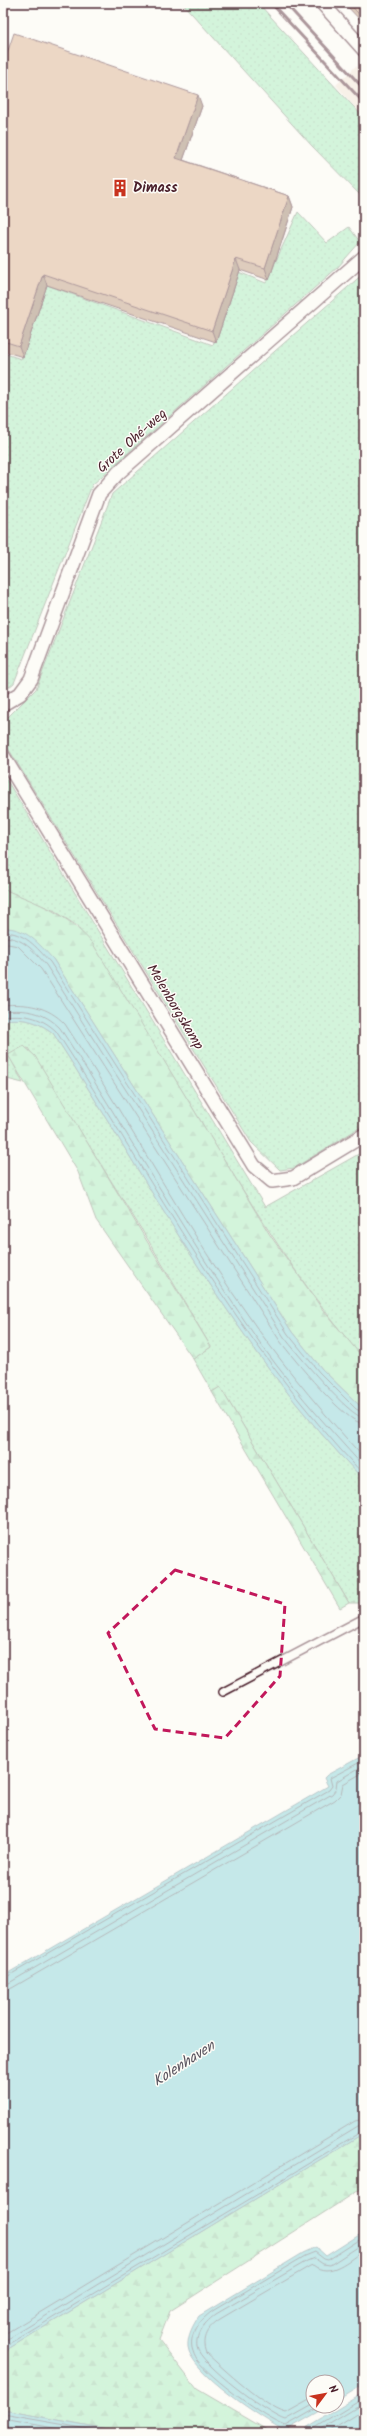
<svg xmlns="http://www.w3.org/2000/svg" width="367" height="2436" viewBox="0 0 367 2436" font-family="Kalam,sans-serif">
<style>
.built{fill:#f2e4d6}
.grass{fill:url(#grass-dots);stroke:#768472}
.forest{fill:url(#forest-firs);stroke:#768472}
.water{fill:#80d1d7;stroke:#6a8a92}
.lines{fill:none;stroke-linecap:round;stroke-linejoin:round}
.shore{stroke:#606670;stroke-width:1}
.lane-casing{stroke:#4a1f2b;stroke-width:10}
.street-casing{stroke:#4a1f2b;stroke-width:16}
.lane{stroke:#fdfcf7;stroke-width:7}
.street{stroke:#fdfcf7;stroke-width:13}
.rail{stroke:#4a1f2b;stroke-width:3}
.wall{fill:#b99375;stroke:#4a1f2b}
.shaded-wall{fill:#96785f;stroke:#4a1f2b}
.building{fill:#d7ab88;stroke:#4a1f2b}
.marked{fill:none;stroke:#c2185b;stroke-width:3;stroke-dasharray:8 5;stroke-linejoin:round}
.labels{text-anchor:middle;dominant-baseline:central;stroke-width:3;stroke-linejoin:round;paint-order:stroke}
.poi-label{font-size:14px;font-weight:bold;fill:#4a1f2b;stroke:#fdfcf7;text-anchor:start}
.street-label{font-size:14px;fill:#4a1f2b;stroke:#fdfcf7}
.water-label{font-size:15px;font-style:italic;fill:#5a545f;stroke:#fdfcf7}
</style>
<defs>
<pattern id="grass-dots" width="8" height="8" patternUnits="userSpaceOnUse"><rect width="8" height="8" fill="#a1eab9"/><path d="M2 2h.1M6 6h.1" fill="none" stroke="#8cc89f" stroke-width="1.8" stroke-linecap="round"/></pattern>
<pattern id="forest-firs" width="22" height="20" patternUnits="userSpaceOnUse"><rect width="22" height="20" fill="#a1eab9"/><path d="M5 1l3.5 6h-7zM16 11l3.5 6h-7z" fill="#8cc89f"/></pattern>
</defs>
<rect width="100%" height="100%" fill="#fdfcf7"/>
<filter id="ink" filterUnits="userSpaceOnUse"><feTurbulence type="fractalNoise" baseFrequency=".025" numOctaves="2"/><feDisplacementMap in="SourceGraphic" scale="8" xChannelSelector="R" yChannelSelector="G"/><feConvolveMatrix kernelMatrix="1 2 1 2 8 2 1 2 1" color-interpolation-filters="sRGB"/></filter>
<g filter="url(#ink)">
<!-- built -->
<path class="built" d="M356,66L364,74V118L336,85Z"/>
<!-- grass -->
<path class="grass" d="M182,3H258L364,118V199L312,146Z
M298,212L327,243L349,227L360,242L338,267L92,485L14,683L3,692V353L21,359L44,284L213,345L236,271L266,283Z
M364,273V1125L294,1168L280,1170L251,1142L3,740V722L36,689L112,494Z
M3,774L265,1207L364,1151V1359C297,1282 245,1194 192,1107C155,1046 115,986 77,926L55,911L3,889Z
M3,1020C24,1018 36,1020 53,1033C152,1186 235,1349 364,1480V1603H349L220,1387L212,1392L193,1359L211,1347L148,1240L28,1048L9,1055L23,1083L3,1078Z"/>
<!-- forest -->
<path class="forest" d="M3,889C42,905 65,912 93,944L270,1235L323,1310L364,1359V1410L322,1369L292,1332L53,959L8,928H3Z
M24,1046L35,1056L211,1347L193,1359L96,1220L78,1172L8,1055Z
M220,1387L349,1603L340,1608L212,1392Z
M364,2133V2187L170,2311L159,2340L197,2389L272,2433H129L3,2410V2352Z"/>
<!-- water -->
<path class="water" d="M3,928C26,927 39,944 53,959L292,1332L322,1369L364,1410V1480C235,1349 152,1186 53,1033C36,1020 24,1018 3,1020Z
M364,1755V2133L3,2352V1976L328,1786L324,1778L327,1775Z
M364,2232V2384L337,2401V2382H313V2406H329L285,2431C262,2418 191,2373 188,2347C187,2336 193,2325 199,2316L303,2253L316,2247L326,2256Z
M364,2393V2433H301L306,2428Z
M3,2410L129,2433H3Z"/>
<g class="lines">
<!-- shore -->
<path class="shore" d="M3,932C25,932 36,947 50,962L288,1334L319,1372L356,1409L364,1413
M3,937C23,937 34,951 46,965L284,1337C296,1352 349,1417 364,1418
M3,943L18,946L41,969L280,1341C293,1358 345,1423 364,1424
M3,1005C27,1003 48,1006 65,1024C131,1124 187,1231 257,1328C290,1374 326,1416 364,1458
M3,1011C26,1009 43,1011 60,1028C125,1127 183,1232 251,1330C284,1379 324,1423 364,1467
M3,1016C24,1014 40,1016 56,1031C156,1184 236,1341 364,1475
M3,1979L329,1790L332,1786L330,1778L364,1760
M3,1984L9,1983L332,1794L336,1789L337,1781L364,1765
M3,1990L12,1988L335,1800L341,1794L343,1784L364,1772
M3,2335L355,2121L364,2119
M3,2342L358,2126L364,2125
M3,2348L364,2130
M313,2398L286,2413C264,2407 224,2369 206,2353C200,2338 208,2327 220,2319L310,2266L313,2265C330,2279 349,2260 364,2250
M313,2405L286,2420C269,2415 199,2363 197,2347C195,2332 206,2322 216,2314L307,2261L314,2258L323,2264L330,2265L364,2243
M321,2406L286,2426C265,2419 211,2378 197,2360C195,2357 193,2352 192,2348C189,2332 202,2318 214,2310L305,2256L315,2252L324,2259L328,2260L364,2237
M3,2414L111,2433
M3,2419L83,2433
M3,2426L43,2433
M307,2433L364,2398
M315,2433L364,2403
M327,2433L364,2410"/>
<!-- lane casing -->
<g class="lane-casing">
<path id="lane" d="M223,1692L364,1618"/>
</g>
<!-- street casing -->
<g class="street-casing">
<path id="street" d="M322,3L364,50
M3,704L20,694L31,679L99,494L118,473L364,257
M3,756L254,1166L272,1181L293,1178L364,1135"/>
</g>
<!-- lane -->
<use href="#lane" class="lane"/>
<!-- street -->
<use href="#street" class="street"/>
<!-- rail -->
<path class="rail" d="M271,3L364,103
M285,3L364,89"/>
</g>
<!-- wall -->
<path class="wall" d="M344,3H364V24Z
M3,65L202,106L183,160L289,196L293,207L269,280L240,270L216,342L47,285L23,357L3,351Z"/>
<!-- shaded-wall -->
<path class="shaded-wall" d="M198,95L202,106L180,169L176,158Z
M289,196L293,207L269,280L265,268Z
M236,259L240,270L216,342L212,331Z
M43,274L47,285L23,357L19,346Z"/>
<!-- building -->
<path class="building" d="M349,3H364V20Z
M14,33L198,95L176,158L289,196L265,268L236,259L212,331L43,274L19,346L3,341V65Z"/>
</g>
<!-- marked area -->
<path d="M0 0H367V2436H0ZM175,1570L285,1604L280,1676L225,1738L155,1729L108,1633Z" fill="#fdfcf7" fill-opacity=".55" fill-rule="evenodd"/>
<path class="marked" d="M175,1570L285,1604L280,1676L225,1738L155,1729L108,1633Z"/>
<!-- icons -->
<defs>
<g id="building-bare" transform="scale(1.38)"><path d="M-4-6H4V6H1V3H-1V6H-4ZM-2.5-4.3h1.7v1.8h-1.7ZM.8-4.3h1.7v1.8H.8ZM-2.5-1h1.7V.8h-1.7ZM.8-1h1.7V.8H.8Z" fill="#c8321e" stroke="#fdfcf7" stroke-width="2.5" paint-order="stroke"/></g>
</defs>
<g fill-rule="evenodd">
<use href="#building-bare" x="120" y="188"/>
</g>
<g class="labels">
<!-- poi labels -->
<g class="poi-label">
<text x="133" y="188">Dimass</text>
</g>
<!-- street labels -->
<g class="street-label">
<text transform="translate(132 441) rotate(-42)">Grote Ohé-weg</text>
<text transform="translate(175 1007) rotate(59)">Melenborgskamp</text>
</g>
<!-- water labels -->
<g class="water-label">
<text transform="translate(184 2064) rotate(-33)">Kolenhaven</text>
</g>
</g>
<!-- margin -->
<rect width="367" height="2436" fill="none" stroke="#fdfcf7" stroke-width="16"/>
<rect x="8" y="8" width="351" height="2420" fill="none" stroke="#4a1f2b" stroke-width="1.5" filter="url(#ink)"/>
<!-- north arrow -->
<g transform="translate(325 2394) rotate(58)"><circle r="19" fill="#fdfcf7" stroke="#b5a4a5"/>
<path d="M0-3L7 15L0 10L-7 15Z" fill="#c8321e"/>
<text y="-6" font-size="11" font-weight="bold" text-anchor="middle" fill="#4a1f2b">N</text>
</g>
</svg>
